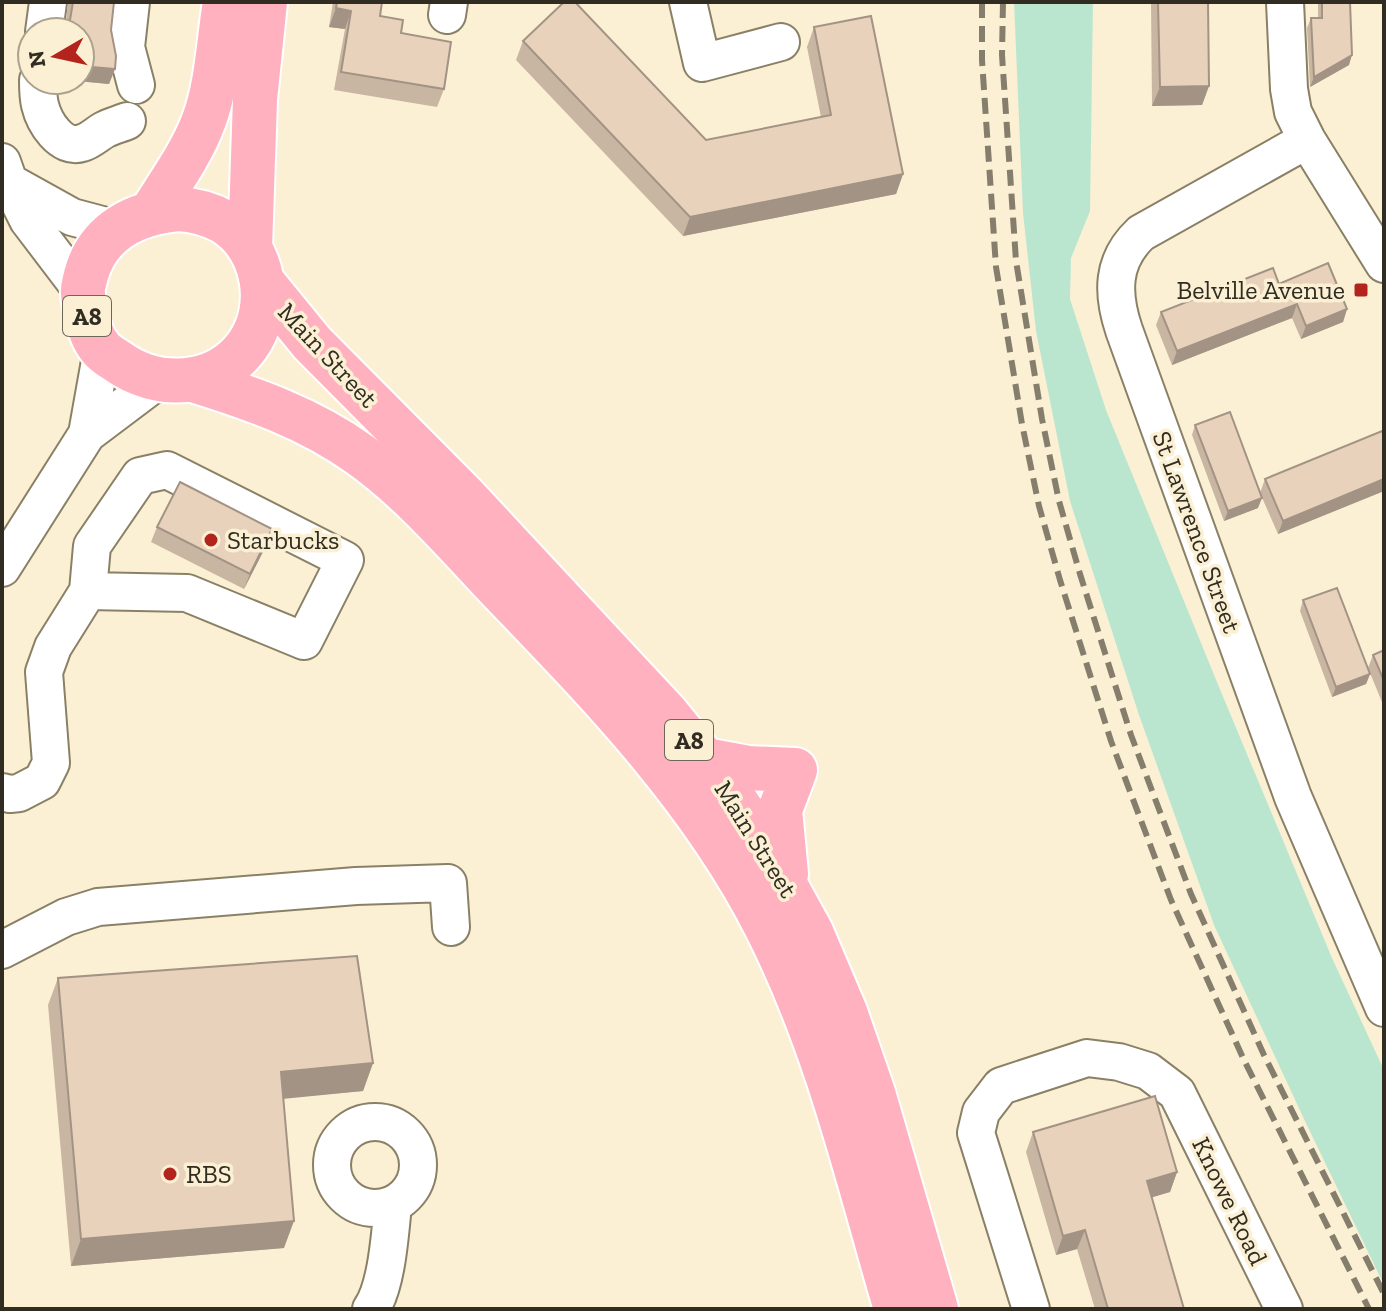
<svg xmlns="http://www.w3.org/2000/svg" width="1386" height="1311" viewBox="0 0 1386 1311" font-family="'Zilla Slab',serif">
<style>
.green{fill:#bae6d0}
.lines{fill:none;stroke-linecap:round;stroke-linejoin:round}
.minor-casing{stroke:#8a8066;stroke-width:40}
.highway-casing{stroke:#fff;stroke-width:48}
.minor{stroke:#fff;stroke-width:36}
.highway{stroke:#ffb1c0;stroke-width:44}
.rail{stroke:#867e6d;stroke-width:6;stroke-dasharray:16 8;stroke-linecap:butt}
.wall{fill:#c8b5a2}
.shaded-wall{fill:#a39384}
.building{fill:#e9d2bc;stroke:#a39384;stroke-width:2}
.poi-dot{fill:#b3241d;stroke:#fbf0d4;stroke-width:3}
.labels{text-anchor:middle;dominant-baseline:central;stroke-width:7;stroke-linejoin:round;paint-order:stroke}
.shield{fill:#fbf0d4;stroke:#6e6757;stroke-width:2}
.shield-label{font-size:24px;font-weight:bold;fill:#312c22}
.poi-label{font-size:26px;fill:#312c22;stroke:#fbf0d4;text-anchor:start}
.street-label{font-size:26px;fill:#312c22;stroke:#fbf0d4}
</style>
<rect width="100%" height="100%" fill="#fbf0d4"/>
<!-- green -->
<path class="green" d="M1014,2H1093L1090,211L1071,258L1070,299L1106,410L1219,687L1332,958L1384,1070V1285L1303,1117L1214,925L1139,715L1070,501L1036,331L1023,213Z"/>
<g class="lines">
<!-- minor casing -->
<g class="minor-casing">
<path id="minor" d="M131,2L126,47L136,85
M688,2L702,63L781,42
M1285,2L1289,89L1293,112L1307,140L1384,264
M447,15L449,2
M44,32L48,2
M38,80C38,89 38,97 40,105C44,122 61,150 82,143C90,141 97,134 104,130C111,126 120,124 127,121
M1307,140L1141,233C1111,261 1112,294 1124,330L1293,797L1384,1008
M2,162L9,182L28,220L82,291
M9,182L72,217L117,229
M87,434L102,350
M2,568L87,434L160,379
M2,792L10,794L19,793L42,781L51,763L44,672L53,647L88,591L187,593L304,641L345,560L167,470L140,476L92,546L88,591
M2,950L66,917L98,907L356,886L448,883L451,927
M332 1165a43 43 0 1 1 86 0a43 43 0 1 1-86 0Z
M371,1309C387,1286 390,1233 393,1205
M1031,1309L976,1133L981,1112L1001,1086L1087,1058L1119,1062L1148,1071L1177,1093L1284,1309"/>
</g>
<!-- highway casing -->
<g class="highway-casing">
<path id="highway" d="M178,209C195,210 210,214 224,222C265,248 275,307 247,346C216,388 157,390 117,361C112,358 106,354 102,350C92,339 88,325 86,311C85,305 83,299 83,293C82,287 85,281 86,275C98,231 135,213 178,209Z
M151,213C170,183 192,153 204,120C217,86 219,39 225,2
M250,248L255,99L265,2
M263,283L312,343L465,497L666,713L724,784L756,832L811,932L845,1012L873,1093L936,1309
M193,380C251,398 309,418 359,454C412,491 459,547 504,594C602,696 702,799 767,928C828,1049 858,1180 896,1309
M705,760L748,768L795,770L780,810L786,874"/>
</g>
<!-- minor -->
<use href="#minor" class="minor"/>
<!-- highway -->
<use href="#highway" class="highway"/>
<!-- rail -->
<path class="rail" d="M982,2V60L996,267L1022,424L1039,506L1060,580L1111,741L1171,900L1244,1060L1369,1309
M1003,2L1002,55L1016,261L1042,419L1059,501L1080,574L1131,735L1191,894L1264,1055L1384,1294"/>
</g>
<!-- wall -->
<path class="wall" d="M68,2H114L111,30L115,69L109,84L67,80H80L65,30Z
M333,2H382L380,16L401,33L444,89L437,107L334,90L345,29L329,27Z
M1151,2H1208L1209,86L1202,105L1152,106Z
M1318,2H1364L1350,3L1349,65L1310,87L1307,28L1311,18H1318Z
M814,27L903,174L896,194L683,236L516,60L523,41L706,140L821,117L807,47Z
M1279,284L1347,309L1343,322L1301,339L1292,318L1172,365L1156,325L1161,312Z
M1195,425L1258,508L1224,521L1192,435Z
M1384,436V491L1278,534L1260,493L1265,479Z
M157,527L272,529L267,544L244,589L151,542Z
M1303,600L1370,674L1366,684L1332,697L1300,611Z
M1384,650V707L1368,668L1373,655Z
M58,978L373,1063L363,1091L284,1098V1248L71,1266L48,1005Z
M1033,1132L1177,1172L1170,1192L1151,1197L1184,1309H1095L1077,1249L1056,1255L1026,1152Z"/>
<!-- shaded-wall -->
<path class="shaded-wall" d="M336,8L351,11L345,29L329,27Z
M1352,55L1349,65L1310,87L1314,77Z
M80,66L115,69L109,84L67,80H80Z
M1209,86L1202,105L1152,106L1160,87Z
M903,174L896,194L683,236L690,217Z
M1297,304L1292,318L1172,365L1177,351Z
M1347,309L1343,322L1301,339L1306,326Z
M1384,479V491L1278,534L1283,521Z
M1262,498L1258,508L1224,521L1228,511Z
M272,529L267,544L244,589L250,574Z
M1370,674L1366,684L1332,697L1336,687Z
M373,1063L363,1091L272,1100L281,1072Z
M1177,1172L1170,1192L1140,1201L1147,1181Z
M294,1221L284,1248L71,1266L81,1239Z
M1085,1230L1077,1249L1056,1255L1063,1236Z"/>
<!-- building -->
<path class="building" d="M73,2H114L111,30L116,56L115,69L80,66V32H63L66,29L70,20Z
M337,2H382L380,16L403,20L401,33L451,42L444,89L341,72L351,11L336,8Z
M564,2H575L706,140L831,115L814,27L871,16L903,174L690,217L523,41Z
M1158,2H1208L1209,86L1160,87Z
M1322,2H1350L1352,55L1314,77L1311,18H1322Z
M1328,263L1347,309L1306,326L1297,304L1177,351L1161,312L1273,268L1279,284Z
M1230,412L1262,498L1228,511L1195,425Z
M1382,431L1384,436V479L1283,521L1265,479Z
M180,482L272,529L250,574L157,527Z
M1337,588L1370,674L1336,687L1303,600Z
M1384,650V681L1373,655Z
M357,956L373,1063L281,1072L294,1221L81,1239L58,978Z
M1155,1096L1177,1172L1147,1181L1184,1309H1108L1085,1230L1063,1236L1033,1132Z"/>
<!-- markers -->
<g class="poi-dot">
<rect x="1353" y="282" width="16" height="16" rx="4"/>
<circle cx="211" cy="540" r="8"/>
<circle cx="170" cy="1174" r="8"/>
</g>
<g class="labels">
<!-- shield labels -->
<g class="shield">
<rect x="63" y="296" width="48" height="40" rx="6"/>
<rect x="665" y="720" width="48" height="40" rx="6"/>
</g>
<g class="shield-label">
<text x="87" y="316">A8</text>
<text x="689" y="740">A8</text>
</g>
<!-- poi labels -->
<g class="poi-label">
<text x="1345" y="290" text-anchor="end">Belville Avenue</text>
<text x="227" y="540">Starbucks</text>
<text x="186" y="1174">RBS</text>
</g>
<!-- street labels -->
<g class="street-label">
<text transform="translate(328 355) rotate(47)">Main Street</text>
<text transform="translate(1197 532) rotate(70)">St Lawrence Street</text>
<text transform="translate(756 839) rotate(58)">Main Street</text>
<text transform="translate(1230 1201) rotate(64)">Knowe Road</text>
</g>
</g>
<!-- border -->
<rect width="1386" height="1311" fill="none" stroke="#312c22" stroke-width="8"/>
<!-- north arrow -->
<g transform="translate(56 56) rotate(261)"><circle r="38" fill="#fbf0d4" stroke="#aaa28d" stroke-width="2"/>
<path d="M0-6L14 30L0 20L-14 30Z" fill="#b3241d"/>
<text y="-12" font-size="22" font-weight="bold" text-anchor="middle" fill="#312c22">N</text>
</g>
</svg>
